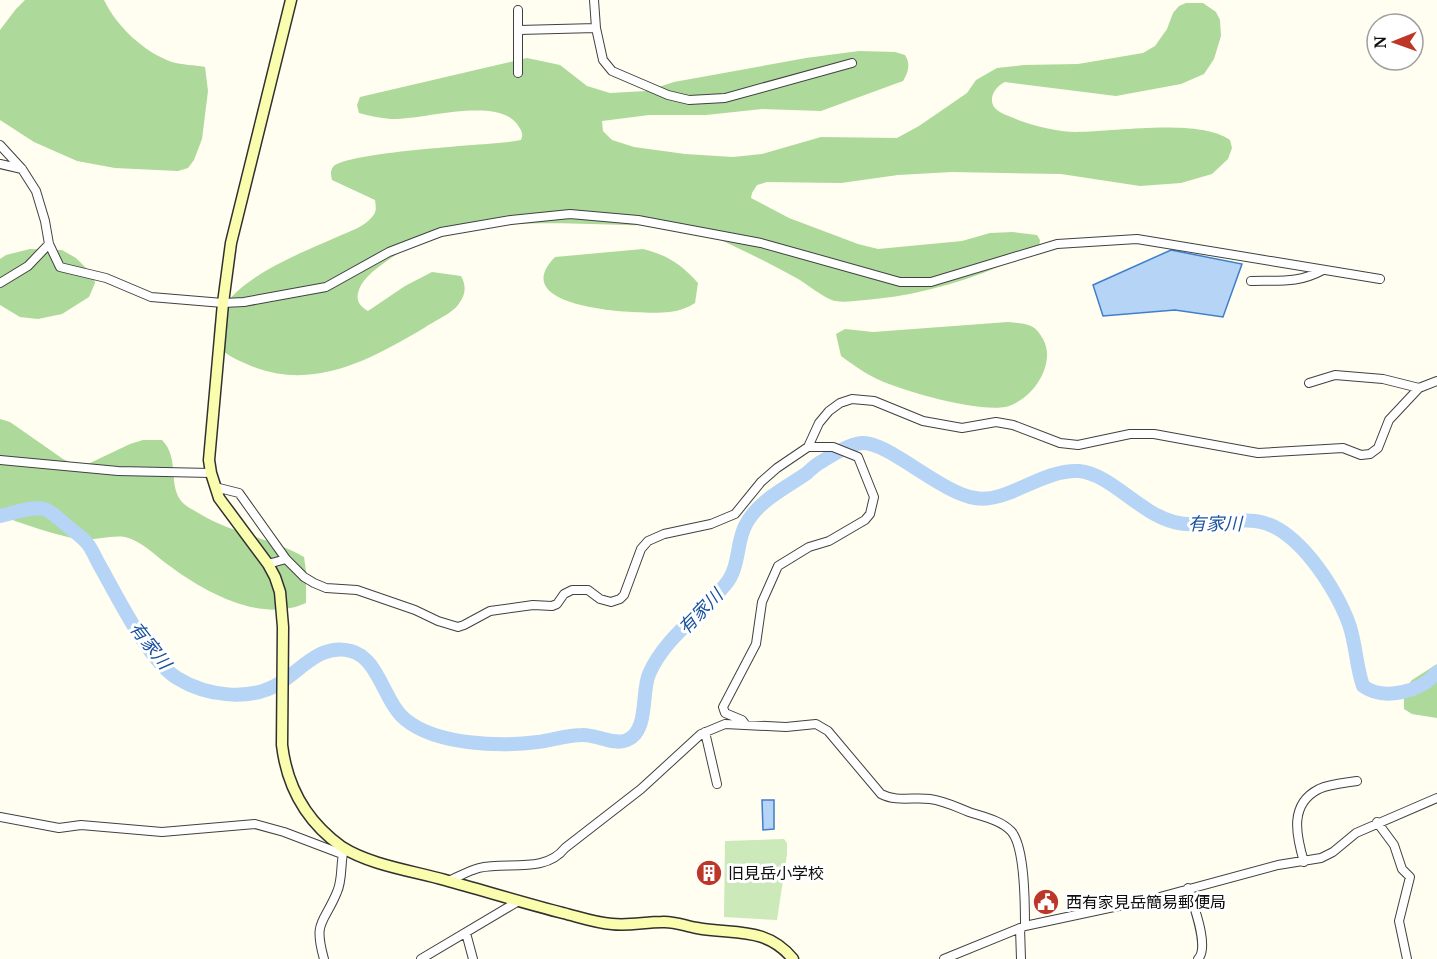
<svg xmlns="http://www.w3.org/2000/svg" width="1437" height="959" viewBox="0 0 1437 959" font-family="'Noto Serif','Noto Sans JP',serif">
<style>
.green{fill:#cce9ba}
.forest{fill:#add99a}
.water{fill:#b6d4f5;stroke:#3e7ecb;stroke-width:1.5}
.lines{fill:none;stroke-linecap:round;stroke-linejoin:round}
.river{stroke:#b6d4f5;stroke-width:14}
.street-casing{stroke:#414141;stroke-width:10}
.secondary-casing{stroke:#303030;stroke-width:13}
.street{stroke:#fff;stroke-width:8}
.secondary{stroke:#fafdad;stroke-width:10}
.labels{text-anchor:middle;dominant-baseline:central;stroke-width:6;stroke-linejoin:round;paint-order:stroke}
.poi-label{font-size:16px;fill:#0e0e0e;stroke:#fff;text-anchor:start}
.water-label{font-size:18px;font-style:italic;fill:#19519f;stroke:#fff}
</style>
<rect width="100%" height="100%" fill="#fffef0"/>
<!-- green -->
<path class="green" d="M784,839L787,843V854L777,920L724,917L725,841Z"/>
<!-- forest -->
<path class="forest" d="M25,0H104C117,27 144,52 172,62C182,65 194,65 205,67L208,91L202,139L194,160L188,168L178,171L115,168L77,161L34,142L0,120V30L16,9Z
M1186,3H1203L1216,12L1220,20L1221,36L1214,59L1204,74L1181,84L1116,96L1005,82C996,86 988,97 994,107C1000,114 1010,116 1018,120C1035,126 1058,132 1076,132C1115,132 1198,118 1230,140L1232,148L1228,159L1212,174L1181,183L1140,186L1061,174L952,172L898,175L841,183L767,182L757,185L752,193L751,198L789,218L858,244L878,249L962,241L990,233L1013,232L1037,235L1040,240L1039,248C988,274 933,293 875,299C862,300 848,303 835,301C826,299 809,286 800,280C775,266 749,253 723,241C714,237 704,230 694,228C672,222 649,226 626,225C551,223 447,215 384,263C373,271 361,280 358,293C356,302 361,307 368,311L405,286L432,272L461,276C466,285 466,293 460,302C454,313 434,321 424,328C370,360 312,392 249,365C237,360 223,354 216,343C212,335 214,328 216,321C231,279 299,254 337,237C348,232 364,227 372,217C377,212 376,207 375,200L332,180C331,176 330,171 333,167C345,152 483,145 509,142L521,140C524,133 521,130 517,124C496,96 422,120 391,119C380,118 369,116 359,113L357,105L360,97L527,58L560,65L587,86L610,93L646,91L674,82L806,58L859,51L895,52L905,55C911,64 908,73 903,81L821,111L762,109L706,115H649L602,121L603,131L612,140L634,147L685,154L733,157L762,154L821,137L897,138L919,126L967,93L976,80L997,68L1024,65L1078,64L1143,53L1155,46L1167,29L1173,13L1179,6Z
M30,249L62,250L76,258L94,276L95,283L89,297L62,314L38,319L20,317L0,305V259L6,255Z
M643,249C667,255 681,264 698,283L695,303C687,308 679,311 669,312C643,315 503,310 555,257Z
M1008,322C1015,323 1024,323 1031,326C1037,329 1040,334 1043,339C1057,364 1032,401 1005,407C977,412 901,391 875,378C863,372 852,364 841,356L836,334L845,329L873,332Z
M0,419L10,422L63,459L72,463L88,464L130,444L143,440H162C181,459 166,487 184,504C189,508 195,511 200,514C233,534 272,538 304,557L306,571V603C260,624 203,591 167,564C155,555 140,540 125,537C110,535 94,541 79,539C52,535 26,524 0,516Z
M1437,664V718L1412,714L1404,709V690L1412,680Z"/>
<!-- water -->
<path class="water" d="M1171,250L1242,264L1223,317L1175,310L1103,316L1093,285Z
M762,800H774V829L763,830Z"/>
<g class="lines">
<!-- river -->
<path class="river" d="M0,516C13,513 31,506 44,509C53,512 59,519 66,525C73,531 81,536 87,543C92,549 96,559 100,566C117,596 148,660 177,678C206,696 250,702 280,683C303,668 321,643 351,651C379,658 384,703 406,720C437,745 500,747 538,742C552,740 568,735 582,735C596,734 614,746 627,740C649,731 641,693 649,674C665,637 701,615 725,585C740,568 736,544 745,526C757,501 786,488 807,473C809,471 818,463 821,462C832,455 849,444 862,443C887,441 941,493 975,498C1007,504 1042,469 1079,471C1111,474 1139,513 1174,522C1200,529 1228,518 1255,521C1296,525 1336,588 1349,624C1356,644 1356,666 1363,686C1383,701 1422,692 1437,672"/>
<!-- street casing -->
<g class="street-casing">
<path id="street" d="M594,0L596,28L603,60L612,71L668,95L689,100L725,98L852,63
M519,30L596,28
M518,73V10
M0,145L22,169L36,191L45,221L49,244L60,267L106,278L151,297L223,303L244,302L326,287L389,252L441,232L511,220L570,214L638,220L761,243L900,282H931L1057,244L1137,239L1380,279
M0,164L22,169
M1251,281C1279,280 1297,284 1323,270
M0,283L28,266L49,244
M1309,383L1335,375L1383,379L1419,388
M0,460L118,471L211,473
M215,487L239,493L286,559L304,577L314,583L326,588L357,590L415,610L438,621L458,627L464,625L490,611L533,605L552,606L557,604L564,594L572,590H588L600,599L611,602L620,599L624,595L641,549L648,541L664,534L711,524L735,514L761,482L777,468L808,447L819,423L829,411L840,403L852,399L874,401L923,421L962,428L996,422L1013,425L1060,443L1078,445L1130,434H1154L1258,453L1343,448L1361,455L1370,454L1378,448L1389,420L1419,388L1437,381
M268,564L286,559
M745,724L742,720L725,713L723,707L756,644L762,602L778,566L809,547L829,541L865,520L870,514L874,497L858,457L833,447H808
M705,732L717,784
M0,817L59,828L81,825L162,832L255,824L284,832L342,854
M1377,822L1394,845L1402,869L1410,877L1399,921L1407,959
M1304,862C1296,835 1289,804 1319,789C1330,784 1345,783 1357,781
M448,881C458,877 468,871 479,868C506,861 545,874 565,848L641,789L701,734L725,724L786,727L816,724L828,731L881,794C896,802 913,797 930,799C945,801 956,807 969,812C984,817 1000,820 1011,831C1025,846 1025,904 1025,926
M1188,888C1193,904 1210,947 1198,959
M1020,928L1021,959
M466,933L473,959
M324,959C313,920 324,924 337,892C343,879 340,863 344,849
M421,959L517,902
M944,959L1025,926L1156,898L1278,865L1321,858L1333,852L1356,833L1437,798"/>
</g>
<!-- secondary casing -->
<g class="secondary-casing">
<path id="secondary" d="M291,0L231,243L223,303L209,460L211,473L219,498L268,564L275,577L280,592L283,627L282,745C287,787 307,822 342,847C370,865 413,871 445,880C485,891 524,903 563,913C579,917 596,923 612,924C629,926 645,922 662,922C674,921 685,926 697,928C734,935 766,926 793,959"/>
</g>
<!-- street -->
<use href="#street" class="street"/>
<!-- secondary -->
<use href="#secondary" class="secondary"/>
</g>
<!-- icons -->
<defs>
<g id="building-disc" transform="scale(1.35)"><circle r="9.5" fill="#bc3728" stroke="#fff"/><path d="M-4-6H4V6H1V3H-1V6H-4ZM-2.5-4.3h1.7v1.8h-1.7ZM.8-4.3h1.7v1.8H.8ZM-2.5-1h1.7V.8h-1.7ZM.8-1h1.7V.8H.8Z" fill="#fff"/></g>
<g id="civic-disc" transform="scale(1.35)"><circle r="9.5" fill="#bc3728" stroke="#fff"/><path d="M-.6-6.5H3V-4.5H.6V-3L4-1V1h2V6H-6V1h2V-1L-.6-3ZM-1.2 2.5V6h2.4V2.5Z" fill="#fff"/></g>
</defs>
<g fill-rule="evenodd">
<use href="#building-disc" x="709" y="873"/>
<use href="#civic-disc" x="1046" y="902"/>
</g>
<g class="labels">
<!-- poi labels -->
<g class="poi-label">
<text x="728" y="873">旧見岳小学校</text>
<text x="1066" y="902">西有家見岳簡易郵便局</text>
</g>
<!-- water labels -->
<g class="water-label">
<text x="1215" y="523">有家川</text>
<text transform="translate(700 611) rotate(-46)">有家川</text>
<text transform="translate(151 645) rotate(52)">有家川</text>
</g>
</g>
<!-- north arrow -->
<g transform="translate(1395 42) rotate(269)"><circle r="28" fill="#ffffff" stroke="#9f9f9f" stroke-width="1.5"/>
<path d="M0-4.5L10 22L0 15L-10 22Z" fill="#bc3728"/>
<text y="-9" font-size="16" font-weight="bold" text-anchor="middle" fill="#0e0e0e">N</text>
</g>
</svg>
